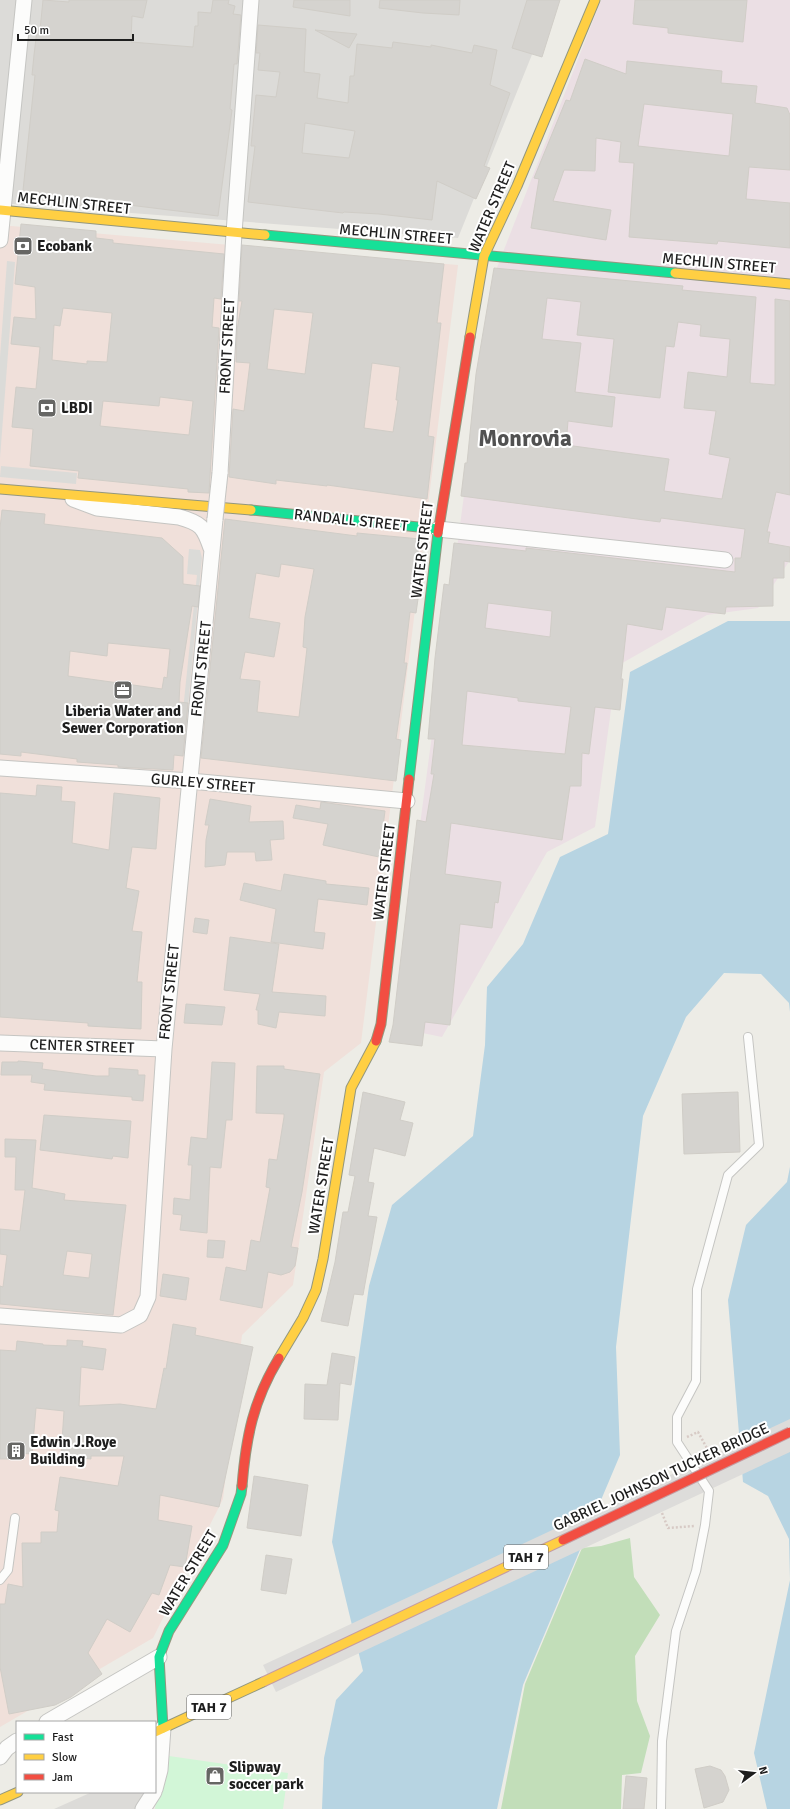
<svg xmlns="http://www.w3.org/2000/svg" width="790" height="1809" viewBox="0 0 790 1809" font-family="Signika,sans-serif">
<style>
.residential{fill:#dcdbd8}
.commercial{fill:#f0e0da}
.industrial{fill:#ebdfe4}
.forest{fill:#c2deb9}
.park{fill:#d2f6d7}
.parking{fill:#dbdbd8}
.water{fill:#b7d4e2}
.pier{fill:#dddcda}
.building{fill:#d5d3cf;stroke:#d0cdc7;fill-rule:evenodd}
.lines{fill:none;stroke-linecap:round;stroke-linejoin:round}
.lane-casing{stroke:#c5c5c2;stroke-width:10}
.street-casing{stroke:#c5c5c2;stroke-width:17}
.fast-casing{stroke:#93977e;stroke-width:11}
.slow-casing{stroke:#93977e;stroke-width:11}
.jam-casing{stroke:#93977e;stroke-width:11}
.path{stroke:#d7cac5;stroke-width:2.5;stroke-dasharray:2 2;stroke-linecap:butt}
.lane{stroke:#fcfcfb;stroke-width:8}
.street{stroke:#fcfcfb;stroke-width:15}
.fast{stroke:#16e098;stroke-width:9}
.slow{stroke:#ffcf43;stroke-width:9}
.jam{stroke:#f24e42;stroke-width:9}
.street-bridge-casing{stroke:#c5c5c2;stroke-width:17;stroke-linecap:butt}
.slow-bridge-casing{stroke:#c59ca2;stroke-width:11;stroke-linecap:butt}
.jam-bridge-casing{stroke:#c59ca2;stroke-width:11;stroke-linecap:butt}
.street-bridge{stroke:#fcfcfb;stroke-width:15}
.slow-bridge{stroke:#ffcf43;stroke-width:9}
.jam-bridge{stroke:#f24e42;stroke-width:9}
.labels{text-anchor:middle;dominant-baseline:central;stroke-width:4;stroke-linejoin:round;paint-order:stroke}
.shield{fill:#fff;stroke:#626262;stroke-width:1}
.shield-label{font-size:14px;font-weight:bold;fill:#1e1e1e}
.street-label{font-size:15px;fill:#1e1e1e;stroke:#fff}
.poi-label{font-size:15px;font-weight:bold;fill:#1e1e1e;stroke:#fff;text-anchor:start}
.town-label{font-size:23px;font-weight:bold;fill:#515151;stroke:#fff}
</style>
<rect width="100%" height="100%" fill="#edece6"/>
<!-- residential -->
<path class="residential" d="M0,0H554L458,238L0,203Z
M160,1761L153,1809H54L92,1792H155Z"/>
<!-- commercial -->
<path class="commercial" d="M0,225L458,265L361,1043L324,1072L293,1285L242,1335L223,1499L153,1638L0,1727Z"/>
<!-- industrial -->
<path class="industrial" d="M601,0H790V560L758,608L707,615L617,666L595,827L547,852L442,1037L393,1027L493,278Z"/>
<!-- forest -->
<path class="forest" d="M630,1538L634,1577L660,1615L635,1656L637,1701L650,1736L641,1773L622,1775L621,1809H501L525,1684L582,1548L601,1546Z"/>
<!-- park -->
<path class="park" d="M162,1755L288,1773L283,1809H155Z"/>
<!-- parking -->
<path class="parking" d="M7,261L15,262L0,458V357Z
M1,466L77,473L76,484L0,477Z
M189,549L200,550L202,558L184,749H179L197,575L187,574Z"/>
<!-- water -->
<path class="water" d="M728,621H790V1012L789,1003L761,974L724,973L686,1017L643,1116L616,1347L620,1455L523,1685L497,1809H322L324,1758L336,1700L363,1671L332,1542L369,1286L392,1205L473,1136L485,1045L487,987L523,944L560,857L608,834L630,672Z
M790,1167V1809H767L754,1753L790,1580L789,1539L768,1496L743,1482L728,1300L746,1225L787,1182Z"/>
<!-- pier -->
<path class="pier" d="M790,1419V1452L276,1692L263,1665Z"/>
<!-- building -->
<path class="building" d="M43,0L69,2V0H147L143,18L132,16L131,42L193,47L195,26H198V12L211,13L213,0H229L228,4L235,6L233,14L241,15L237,64H234L230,109L232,110L218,216L129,205V207L116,205V209L22,200L35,75H32L34,55L37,30H40Z
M294,0H350V16L293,7Z
M380,0H460L459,15L423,13L379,8Z
M527,0H560L542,57L512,48Z
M635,0H747L743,42L668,33V28L633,24Z
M258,25L306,29L304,72L320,74L317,98L348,103L350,76H354L357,44L392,48L393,42L431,47V45L472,53L474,45L497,50L490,85L510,93L484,166L490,168L476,199L437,181L432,220L379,214L344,212L343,213L248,202L255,146H251L256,95L276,97L280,72L258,70L260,53H256ZM305,123L355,131L349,158L302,153Z
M315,30L357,34L349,48Z
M585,59L626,74L627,61L722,71L721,83L757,86L755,103L787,108L790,115V170L749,167L746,199L790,203V248L718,241L717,244L629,237L634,163L619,162L621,142L596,138L595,171L564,170L553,201L611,210L606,240L531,228L539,179L534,178L566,100L570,101ZM644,104L733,114L729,156L638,146Z
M21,224L96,231V238L113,240V243L224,254L221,299L214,298L212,327L219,328L209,493L188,492V489L78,478L79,471L30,466L33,429L12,427L16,387L36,389L40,347L11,344L14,317L36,319L35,287L15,284ZM63,308L112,313L107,362L87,361V364L52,360L54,325L60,326ZM160,397L193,401L189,435L100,426L103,401L159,406Z
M242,245L444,264L437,323H441L428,436L434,437L427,499L327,485V486L276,480V484L229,477L233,409L244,411L250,363L236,362L237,330L242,301H239ZM274,309L313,313L305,374L267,369ZM372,363L400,367L396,400H398L393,432L364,428Z
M494,268L683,286L682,290L756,297L750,383L775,385V299L790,301V495L776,492L767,532H770L768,543L790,547V562L784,561V578H773V606L726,607L725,614L666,607L662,630L627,624L621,679H623L620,710L595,707L589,754L582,753L581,786H570L562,840L451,823L445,874L501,882L498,903L495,902L492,928L460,924L450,1025L425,1022L422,1046L389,1042L393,1025L417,820L426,822L434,774H431L435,739H428L435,658L444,584L449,585L454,543L526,551V548L735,572V558H741L745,529L661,518L660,522L461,496L465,463H467L476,374ZM547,298L581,302L577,335L614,339L608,392L660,398L666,346L674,347L678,322L701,325L700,336L730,339L727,377L688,372L684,408L716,411L709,454L730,458L722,499L664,491L669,459L566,445L568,421L612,427L615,397L575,392L581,343L542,339ZM488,603L552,611L550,637L485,628ZM467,691L518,698V701L571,707L565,754L462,745Z
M2,510L45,514L44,524L162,538L183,557V584L200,586L198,607L192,606L180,682L179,702L188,703L183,756L174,755L173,770L118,767V765L77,762V759L21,752V756L0,754V528ZM108,643L170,649L167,678L164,677L162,689L68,676L70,651L107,656Z
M225,519L357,536V533L420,539L416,567L420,568L416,591L419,592L416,613L410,612L404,663H407L396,739L401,740L396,781L201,758ZM281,564L314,569L305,617L303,647L307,648L299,717L257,712L260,681L240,679L245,652L274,657L280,623L249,618L256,573L279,577Z
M37,785L62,787L61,801L75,802L72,843L109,850L114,793L160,798L156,849L132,847L126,888L139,891L132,931L142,932L137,982H142L141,1029L88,1026V1023L0,1017V793L36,796Z
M210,799L251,806L249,822L283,821L284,839L270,840L272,860L256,861L255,852H227L225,865L205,867L206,840L209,825H205Z
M321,802L385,811L379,857L323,845L328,824L293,818L296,805L320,809Z
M284,874L326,881V884L369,888L367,905L318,899L314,932L325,933L323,949L271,942L276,909L240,900L244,883L281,891Z
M195,918L209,920L207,934L193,932Z
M230,937L279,944L272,992L326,996L325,1016L279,1012L276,1028L258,1024V1010H256L260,994L224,990Z
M186,1004L225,1007L222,1025L184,1023Z
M18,1061L43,1063L42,1069L96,1076H109V1068L138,1070V1075H145L143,1101L132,1100V1097L44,1090L45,1084L31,1082L32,1075H1L2,1062H18Z
M212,1062L235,1063L232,1120H226L221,1168L210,1167L207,1233L180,1230L182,1215L173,1214L174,1198L190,1200L192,1165H188L191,1137L207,1139Z
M257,1066H284V1069L320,1074L302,1192L291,1247L298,1248L295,1266L290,1272L281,1275L268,1272L262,1308L220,1300L226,1267L246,1271L251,1240L260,1242L270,1188L266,1187L269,1159L277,1160L284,1117V1114L256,1113Z
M363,1092L405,1102L400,1120L413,1123L405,1156L374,1148L368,1182L374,1183L368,1216L377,1217L363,1295L354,1294L348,1326L321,1321L335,1262L343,1212H348L355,1176L349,1175Z
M738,1092L740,1152L684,1154L682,1094Z
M44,1115L131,1121L128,1158L113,1156L112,1159L40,1150Z
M5,1139L36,1140L32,1188L65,1194L64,1200L126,1205L113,1315L0,1304V1286L3,1287L7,1255L0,1254V1229L20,1231L25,1190H15L16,1157H5ZM67,1251L92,1254L89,1278L63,1275Z
M208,1240L225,1241L223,1258L207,1257Z
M163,1274L189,1278L186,1300L160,1296Z
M173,1324L196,1328L195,1335L253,1347L219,1507L160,1495L158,1520L192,1526L185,1567L170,1565L159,1595L152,1593L130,1632L107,1619L88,1653L102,1674L71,1697L55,1705L9,1714L0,1667V1604H5L8,1584L23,1587L22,1543H41V1532H57L59,1511L55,1510L60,1477L118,1486L124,1456H91V1459L61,1456L64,1411L36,1408L32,1454L15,1453L14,1459H0V1350L16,1351L17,1341L43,1344V1345L67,1346V1340L83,1341L82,1346L106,1349L103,1370L81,1367L79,1406L120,1404L156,1409L164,1368L166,1369Z
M332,1353L355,1357L351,1385L340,1383L338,1420L304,1419L305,1384L327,1385Z
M254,1476L308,1485L301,1536L247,1528Z
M266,1555L292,1559L286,1594L261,1590Z
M710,1766L721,1770L725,1776L729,1790L723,1802L704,1808L695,1769Z
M626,1776L647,1778L644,1809H623Z"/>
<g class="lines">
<!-- lane casing -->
<g class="lane-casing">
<path id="lane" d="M0,1580L8,1570L15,1518
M661,1809L662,1741L676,1631L696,1571L705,1525L709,1491L677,1442V1417L696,1381L697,1289L728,1175L759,1145L748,1037"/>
</g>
<!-- street casing -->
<g class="street-casing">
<path id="street" d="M0,240L24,0
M220,473L234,233L251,0
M73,499L97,508L179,517C201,523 204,527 211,548
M438,529L725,560
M0,768L190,781L407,801
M0,1043L164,1049
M0,1316L121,1325L140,1315L148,1297L164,1049L215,519
M47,1722L159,1657
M0,1757L7,1748L17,1741
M155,1789L160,1770L163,1728
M143,1809L154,1792"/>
</g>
<!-- fast casing -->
<g class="fast-casing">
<path id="fast" d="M265,235L675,273
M251,510L438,529
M409,779L438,533
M163,1728L159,1657L169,1631L223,1545L241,1494L242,1486"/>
</g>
<!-- slow casing -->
<g class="slow-casing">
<path id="slow" d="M0,210L265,235
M675,273L790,284
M470,337L484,256L517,186L595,0
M0,489L251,510
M279,1358L303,1318L316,1290L323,1259L351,1088L376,1041
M155,1732L263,1682
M0,1800L18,1792"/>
</g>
<!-- jam casing -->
<g class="jam-casing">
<path id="jam" d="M438,533L470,337
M376,1041L381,1024L409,779
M242,1486C246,1437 253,1401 279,1358"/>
</g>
<!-- path -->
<path class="path" d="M687,1437L698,1432L709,1452
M662,1513L668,1528L694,1526"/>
<!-- lane -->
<use href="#lane" class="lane"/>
<!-- street -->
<use href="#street" class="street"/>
<!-- fast -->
<use href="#fast" class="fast"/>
<!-- slow -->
<use href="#slow" class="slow"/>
<!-- jam -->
<use href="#jam" class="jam"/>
<!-- street-bridge casing -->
<g class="street-bridge-casing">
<path id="street-bridge" d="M215,519L220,473"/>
</g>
<!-- slow-bridge casing -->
<g class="slow-bridge-casing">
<path id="slow-bridge" d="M263,1682L563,1540"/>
</g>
<!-- jam-bridge casing -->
<g class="jam-bridge-casing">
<path id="jam-bridge" d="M563,1540L790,1432"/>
</g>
<!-- street-bridge -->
<use href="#street-bridge" class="street-bridge"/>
<!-- slow-bridge -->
<use href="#slow-bridge" class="slow-bridge"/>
<!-- jam-bridge -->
<use href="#jam-bridge" class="jam-bridge"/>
</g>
<!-- icons -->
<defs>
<g id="bank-square" transform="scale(1)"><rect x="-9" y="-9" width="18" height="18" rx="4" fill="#666664" stroke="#fff"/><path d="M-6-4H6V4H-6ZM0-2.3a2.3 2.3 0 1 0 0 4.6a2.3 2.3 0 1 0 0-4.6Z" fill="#fff"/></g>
<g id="office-square" transform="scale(1)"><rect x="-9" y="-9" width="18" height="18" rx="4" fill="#666664" stroke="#fff"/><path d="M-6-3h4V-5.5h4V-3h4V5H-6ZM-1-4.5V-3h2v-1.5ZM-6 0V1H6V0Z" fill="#fff"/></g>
<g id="building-square" transform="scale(1)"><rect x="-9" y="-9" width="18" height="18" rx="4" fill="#666664" stroke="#fff"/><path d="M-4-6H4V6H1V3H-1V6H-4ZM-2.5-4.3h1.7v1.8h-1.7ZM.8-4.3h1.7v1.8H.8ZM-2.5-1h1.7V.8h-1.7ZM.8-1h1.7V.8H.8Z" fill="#fff"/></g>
<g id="shop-square" transform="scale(1)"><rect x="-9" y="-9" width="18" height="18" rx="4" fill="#666664" stroke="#fff"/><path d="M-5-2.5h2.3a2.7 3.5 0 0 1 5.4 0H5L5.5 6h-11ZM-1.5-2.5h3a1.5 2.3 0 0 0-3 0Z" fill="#fff"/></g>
</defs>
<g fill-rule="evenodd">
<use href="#bank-square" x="23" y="246"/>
<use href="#bank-square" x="47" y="408"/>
<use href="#office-square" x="123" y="690"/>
<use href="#building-square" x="16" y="1451"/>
<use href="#shop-square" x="215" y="1776"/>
</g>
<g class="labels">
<!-- shield labels -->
<g class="shield">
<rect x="504" y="1545" width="44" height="24" rx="3"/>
<rect x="187" y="1695" width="44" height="24" rx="3"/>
</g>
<g class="shield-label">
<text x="526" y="1557">TAH 7</text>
<text x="209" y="1707">TAH 7</text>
</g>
<!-- street labels -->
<g class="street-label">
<text transform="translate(74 203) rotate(6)">MECHLIN STREET</text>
<text transform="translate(492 207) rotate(-67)">WATER STREET</text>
<text transform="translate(396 234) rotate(5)">MECHLIN STREET</text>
<text transform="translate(719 263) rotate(5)">MECHLIN STREET</text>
<text transform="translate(227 346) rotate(-87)">FRONT STREET</text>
<text transform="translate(351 520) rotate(6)">RANDALL STREET</text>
<text transform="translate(422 550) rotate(-83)">WATER STREET</text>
<text transform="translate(201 669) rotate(-84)">FRONT STREET</text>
<text transform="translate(203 783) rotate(5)">GURLEY STREET</text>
<text transform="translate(384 872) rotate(-83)">WATER STREET</text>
<text transform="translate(169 992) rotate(-84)">FRONT STREET</text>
<text transform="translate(82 1046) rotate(2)">CENTER STREET</text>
<text transform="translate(321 1186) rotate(-81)">WATER STREET</text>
<text transform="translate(661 1477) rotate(-25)">GABRIEL JOHNSON TUCKER BRIDGE</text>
<text transform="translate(188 1573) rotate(-59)">WATER STREET</text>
</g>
<!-- poi labels -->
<g class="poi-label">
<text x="37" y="246">Ecobank</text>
<text x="61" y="408">LBDI</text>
<text x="123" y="711" text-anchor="middle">Liberia Water and<tspan x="123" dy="17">Sewer Corporation</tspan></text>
<text x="30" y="1442">Edwin J.Roye<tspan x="30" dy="17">Building</tspan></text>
<text x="229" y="1767">Slipway<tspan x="229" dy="17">soccer park</tspan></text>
</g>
<!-- town labels -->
<g class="town-label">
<text x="525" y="438">Monrovia</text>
</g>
</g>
<!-- legend -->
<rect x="16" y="1721" width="140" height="72" fill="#ffffff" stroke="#a5a5a5"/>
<rect x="24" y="1734" width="20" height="6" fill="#16e098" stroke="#a5a5a5"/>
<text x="52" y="1741" font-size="12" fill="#1e1e1e">Fast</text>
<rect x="24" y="1754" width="20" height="6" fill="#ffcf43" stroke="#a5a5a5"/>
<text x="52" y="1761" font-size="12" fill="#1e1e1e">Slow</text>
<rect x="24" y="1774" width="20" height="6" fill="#f24e42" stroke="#a5a5a5"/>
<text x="52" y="1781" font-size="12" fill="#1e1e1e">Jam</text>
<!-- north arrow -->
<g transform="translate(754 1773) rotate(75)" stroke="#ffffff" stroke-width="3" paint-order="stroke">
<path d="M0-3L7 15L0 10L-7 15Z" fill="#1e1e1e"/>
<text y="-6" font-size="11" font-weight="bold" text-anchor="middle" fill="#1e1e1e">N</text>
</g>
<!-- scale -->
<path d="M18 34v6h115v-6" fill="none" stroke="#1e1e1e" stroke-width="2"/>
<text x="24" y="34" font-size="12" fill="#1e1e1e" stroke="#ffffff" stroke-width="3" paint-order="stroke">50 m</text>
</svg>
